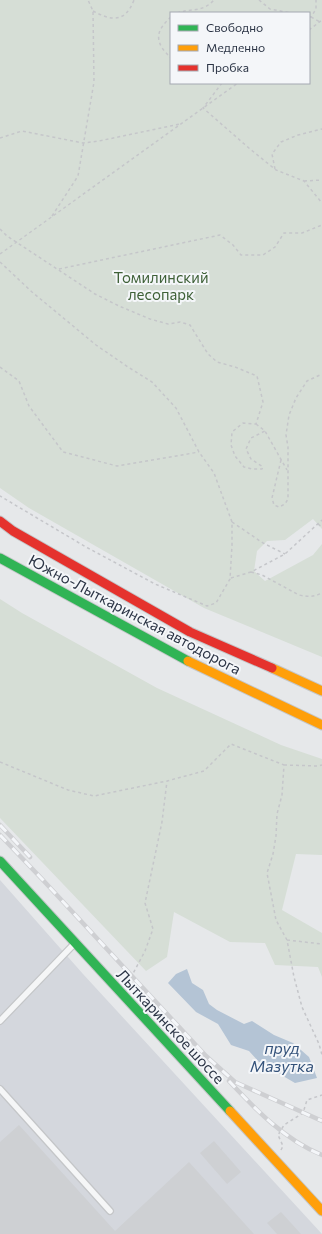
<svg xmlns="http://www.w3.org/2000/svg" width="322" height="1234" viewBox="0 0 322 1234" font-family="Commissioner,sans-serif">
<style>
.built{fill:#d4d7dd}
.green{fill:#d6ded6;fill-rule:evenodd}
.water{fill:#b4c4d5}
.building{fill:#ced0d3}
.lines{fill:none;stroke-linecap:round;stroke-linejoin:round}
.lane-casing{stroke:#c4c6c8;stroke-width:8}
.fast-casing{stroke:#c4c6c8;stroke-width:11}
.slow-casing{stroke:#c4c6c8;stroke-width:11}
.jam-casing{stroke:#c4c6c8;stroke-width:11}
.path{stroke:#c5c6ca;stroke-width:1.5;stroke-dasharray:3 3;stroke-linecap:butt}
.lane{stroke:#f5f6f7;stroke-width:5.5}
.fast{stroke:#30b455;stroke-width:9}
.slow{stroke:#ff9f0a;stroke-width:9}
.jam{stroke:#e5322d;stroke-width:9}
.rail-casing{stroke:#cecfd2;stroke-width:4.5}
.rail{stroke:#f4f6f9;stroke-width:3;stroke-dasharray:9;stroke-linecap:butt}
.labels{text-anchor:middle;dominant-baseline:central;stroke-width:4;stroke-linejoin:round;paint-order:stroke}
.park-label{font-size:15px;fill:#3f6138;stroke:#f4f6f9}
.street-label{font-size:15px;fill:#2b3445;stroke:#f4f6f9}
.water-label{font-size:16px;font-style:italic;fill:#34527a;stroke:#f4f6f9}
</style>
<rect width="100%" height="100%" fill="#e6e8ea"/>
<!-- built -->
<path class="built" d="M0,880L83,974L322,1234H0Z"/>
<!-- green -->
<path class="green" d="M0,0H322V529L313,519L285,540L267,541L257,551L254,571L265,581L313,555L322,544V657L204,608L29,508L0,488ZM171,13H309V83H171Z
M0,599L22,613L157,688L281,745L322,759V855L296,854L282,910L322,933V977L318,967L275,965L265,943L230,942L174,912L167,957L146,971L0,818Z"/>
<!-- water -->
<path class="water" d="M187,969L192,983L203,990L209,1004L217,1010L244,1024L252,1021L274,1035L293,1043L309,1057L317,1078L295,1083L259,1062L249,1051L231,1045L218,1024L196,1012L168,983L176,974Z"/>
<!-- building -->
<path class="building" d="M19,1125L115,1231L189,1162L254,1234H0V1142Z
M214,1141L241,1172L227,1184L200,1153Z
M281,1212L301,1234H277L267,1223Z"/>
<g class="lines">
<!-- lane casing -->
<g class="lane-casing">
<path id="lane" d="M0,1021L75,943
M0,1089L110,1211"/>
</g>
<!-- fast casing -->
<g class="fast-casing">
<path id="fast" d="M0,558L188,661
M0,861L230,1111"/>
</g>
<!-- slow casing -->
<g class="slow-casing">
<path id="slow" d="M188,661L322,725
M272,668L322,691
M230,1111L322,1211"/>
</g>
<!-- jam casing -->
<g class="jam-casing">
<path id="jam" d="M0,521L13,531L190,632L272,668"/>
</g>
<!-- path -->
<path class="path" d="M259,0L270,9L291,13
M93,11C112,21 125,23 134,0
M177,13C191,8 202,13 214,0
M171,17C154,32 155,43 171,58
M309,17H311L316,9V0
M311,17L320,22
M309,30L322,20
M222,83L203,108L250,149L276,170L304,181L322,203
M0,138L22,131L83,143L99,141L180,124
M275,169L272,154L281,142L298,135L322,129
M304,181L322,180
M52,216L78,176L94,82L93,11L88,0
M0,229L7,236L95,294L119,306L150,319L168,324L180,322L190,325L208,354L217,362L235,367L257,376L263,402L256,424L243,423L232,432L231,445L235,456L244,467L252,469H262L263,467L251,459L246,449L251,438L265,431
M0,254L238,83
M0,262L32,292L96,345L128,367L152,382L176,408L199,452L214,473L232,522V545L230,579L216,603L207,606L155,584L86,547L0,496
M59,269L220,235L233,245L241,255H263L275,247L284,233H302L322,225
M0,367L19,381L29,406L63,452L117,466L199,452
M256,424L265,431L287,470
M281,460L272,498L274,505L279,507L285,504L288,499V447L286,435L289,415L296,398L307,381L322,374
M232,522L263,543L285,554
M318,524L322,527
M251,572L262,575L299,595C308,597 314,597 322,593
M231,578L251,572L285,554L322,520
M0,762L68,790L94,796L167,781L204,771L231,744L284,765L282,795L277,814L276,836L273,854L267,873L276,920L287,940L294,977L302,1007L319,1044L322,1055
M284,765L318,766L322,765
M287,940L322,944
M128,983L145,951L153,929L145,903L162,822L167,781
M281,1150L283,1146L278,1135L284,1125L303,1113L307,1100L322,1095"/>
<!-- lane -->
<use href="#lane" class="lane"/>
<!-- fast -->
<use href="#fast" class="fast"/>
<!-- slow -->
<use href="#slow" class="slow"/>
<!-- jam -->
<use href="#jam" class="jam"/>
<!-- rail casing -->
<g class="rail-casing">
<path id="rail" d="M0,825L30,857
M0,835L42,879L206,1056L235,1082L322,1121
M229,1081C256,1110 285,1140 322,1155"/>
</g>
<!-- rail -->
<use href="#rail" class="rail"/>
</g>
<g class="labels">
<!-- park labels -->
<g class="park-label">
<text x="161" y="277">Томилинский<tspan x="161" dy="17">лесопарк</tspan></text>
</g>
<!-- street labels -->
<g class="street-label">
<text transform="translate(135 614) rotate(28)">Южно-Лыткаринская автодорога</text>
<text transform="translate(171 1026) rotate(47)">Лыткаринское шоссе</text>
</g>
<!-- water labels -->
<g class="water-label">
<text x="282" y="1047">пруд<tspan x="282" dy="18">Мазутка</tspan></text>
</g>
</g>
<!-- legend -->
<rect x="170" y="12" width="140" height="72" fill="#f4f6f9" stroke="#a4a8b1"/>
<rect x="178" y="25" width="20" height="6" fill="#30b455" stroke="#a4a8b1"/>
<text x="206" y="32" font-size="12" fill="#2b3445">Свободно</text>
<rect x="178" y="45" width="20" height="6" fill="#ff9f0a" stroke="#a4a8b1"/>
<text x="206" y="52" font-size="12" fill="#2b3445">Медленно</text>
<rect x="178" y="65" width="20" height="6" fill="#e5322d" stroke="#a4a8b1"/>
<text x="206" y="72" font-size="12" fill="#2b3445">Пробка</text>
</svg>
